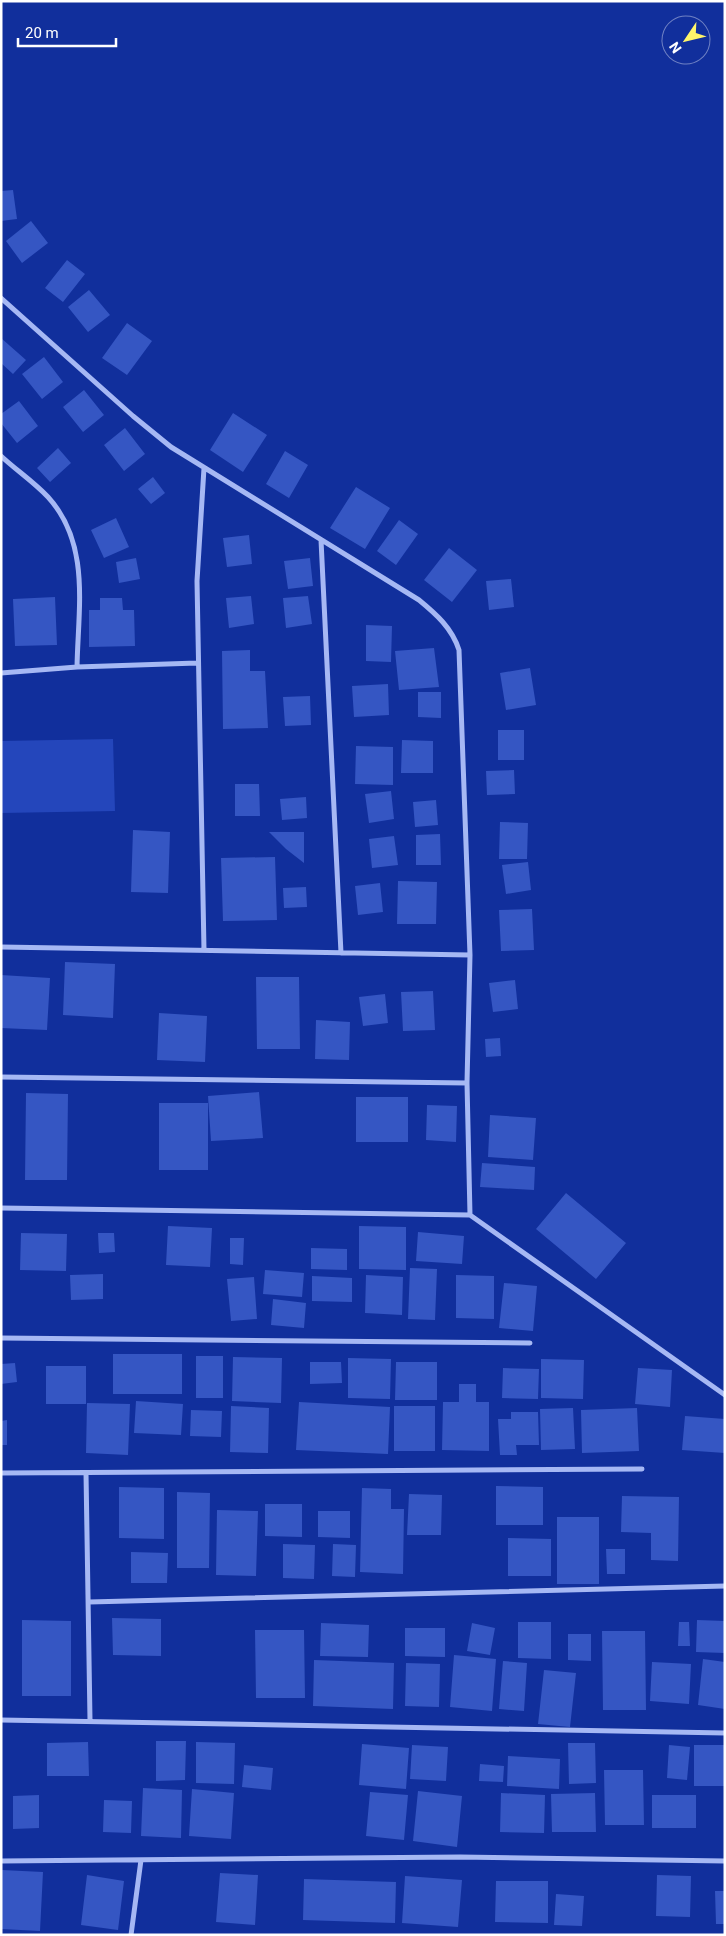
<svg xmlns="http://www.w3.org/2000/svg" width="726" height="1936" viewBox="0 0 726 1936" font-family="Roboto,sans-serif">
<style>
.green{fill:#2446bb}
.building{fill:#3556c3}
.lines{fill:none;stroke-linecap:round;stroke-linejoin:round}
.street{stroke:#a6b8f4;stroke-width:5}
</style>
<rect width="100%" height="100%" fill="#112f9c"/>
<!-- green -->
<path class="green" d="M113,739L115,811L1,813V741Z"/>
<!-- building -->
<path class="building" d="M13,190L17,219L1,221V191Z
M31,221L48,243L22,263L6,241Z
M67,260L85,274L63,302L45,288Z
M89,290L110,315L88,332L68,307Z
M127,323L152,341L127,375L102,358Z
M1,338L26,360L13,374L1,363Z
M44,357L63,382L42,399L22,374Z
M84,390L104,415L83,432L63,407Z
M19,401L38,426L17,443L1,423V414Z
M233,413L267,435L243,472L210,450Z
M125,428L145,454L124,471L104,445Z
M58,448L71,463L50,482L37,468Z
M285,451L308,465L289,498L266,484Z
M153,477L165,493L151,504L138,489Z
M356,487L390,508L365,549L330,528Z
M116,518L129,547L104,558L91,530Z
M399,520L418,534L396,565L377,551Z
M249,535L252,564L227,567L223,538Z
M449,548L477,570L452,602L424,580Z
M136,558L140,579L119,583L116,562Z
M310,558L313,586L288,589L284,561Z
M511,579L514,607L489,610L486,581Z
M251,596L254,624L229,628L226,598Z
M308,596L312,624L286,628L283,598Z
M55,597L57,645L15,646L13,599Z
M100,598H122L123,610H134L135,646L89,647V610H100Z
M366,625L392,626L391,662L366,661Z
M434,648L439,687L399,690L395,651Z
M250,650V671H265L268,728L223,729L222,651Z
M530,668L536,705L506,710L500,673Z
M388,684L389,715L354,717L352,686Z
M418,692H441V718L418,717Z
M310,696L311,725L285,726L283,697Z
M498,730H524V760H498Z
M402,740L433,741V773H401Z
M356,746L393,747V785L355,784Z
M514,770L515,794L487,795L486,771Z
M235,784H259L260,816H235Z
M391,791L394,819L369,823L365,794Z
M306,797L307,818L282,820L280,799Z
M436,800L438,825L415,827L413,802Z
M500,822L528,823L527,859H499Z
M133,830L170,832L168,893L131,892Z
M269,832H304V863L286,849Z
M440,834L441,865H416V835Z
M394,836L398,865L372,868L369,839Z
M275,857L277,920L223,921L221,858Z
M528,862L531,890L506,894L502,865Z
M398,881L437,882L436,924H397Z
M380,883L383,912L358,915L355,886Z
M306,887L307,907L284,908L283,888Z
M532,909L534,950L501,951L499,910Z
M65,962L115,964L113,1018L63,1015Z
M1,975L50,978L47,1030L1,1028Z
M256,977H299L300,1049H257Z
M515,980L518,1009L493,1012L489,983Z
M433,991L435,1030L403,1031L401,992Z
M385,994L388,1023L363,1026L359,997Z
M159,1013L207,1016L205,1062L157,1060Z
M316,1020L350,1022L349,1060L315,1059Z
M500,1038L501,1056L486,1057L485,1039Z
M259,1092L263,1138L211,1141L208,1096Z
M26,1093L68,1094L67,1180H25Z
M356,1097H408V1142H356Z
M159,1103H208V1170H159Z
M427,1105L457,1106L456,1142L426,1140Z
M490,1115L536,1118L533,1160L488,1157Z
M482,1163L535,1167L534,1190L480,1187Z
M566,1193L626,1243L596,1279L536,1229Z
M168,1226L212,1228L210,1267L166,1265Z
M359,1226L406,1227V1270L359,1269Z
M418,1232L464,1236L462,1264L416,1261Z
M21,1233L67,1234L66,1271L20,1270Z
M98,1233H114L115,1252L99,1253Z
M230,1238H244L243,1265L230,1264Z
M311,1248L347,1249V1270L311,1269Z
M410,1268L437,1269L435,1320L408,1319Z
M265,1270L304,1273L302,1297L263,1294Z
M103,1274V1299L71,1300L70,1275Z
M366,1275L403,1277L402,1315L365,1313Z
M456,1275L494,1276V1319L456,1318Z
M312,1276L352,1278V1302L312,1301Z
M254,1277L257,1319L231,1321L227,1279Z
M504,1283L537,1286L533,1331L499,1328Z
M273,1299L306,1303L304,1328L271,1325Z
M113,1354H182V1394H113Z
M196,1356H223V1398H196Z
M233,1357L282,1358L281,1403L232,1401Z
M348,1358L391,1359L390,1399L348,1398Z
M541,1359L584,1360L583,1399L541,1398Z
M310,1362H341L342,1383L310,1384Z
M396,1362H437V1400H395Z
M15,1363L17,1382L1,1384V1364Z
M46,1366H86V1404H46Z
M503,1368L539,1369L538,1399L502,1398Z
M638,1368L672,1370L670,1407L635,1404Z
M459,1384H476V1402H489V1451L442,1450L443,1402H459Z
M136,1401L183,1404L181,1435L134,1433Z
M299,1402L390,1407L388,1454L296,1450Z
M87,1403L130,1404L128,1455L86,1453Z
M231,1406L269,1408L268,1453L230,1452Z
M394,1406H435V1451H394Z
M573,1408L575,1449L541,1450L540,1409Z
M637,1408L639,1451L582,1453L581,1410Z
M191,1410L222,1411L221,1437L190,1436Z
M511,1412H538L539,1445H516L517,1455H500L498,1419H511Z
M685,1416L725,1419V1453L682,1450Z
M7,1420V1445H1V1421Z
M496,1486L543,1487V1525H496Z
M119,1487L164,1488V1539L119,1538Z
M362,1488L391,1489V1509H404L403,1574L360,1572Z
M177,1492L210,1493L209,1568H177Z
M409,1494L442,1495L441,1535H407Z
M622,1496L679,1497L678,1561L651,1560V1533L621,1532Z
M265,1504H302V1537L265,1536Z
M217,1510L258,1511L256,1576L216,1575Z
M318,1511H350V1538L318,1537Z
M557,1517H599V1584H557Z
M508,1538L551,1539V1576H508Z
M283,1544L315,1545L314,1579L283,1578Z
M333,1544L356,1545L355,1577L332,1576Z
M606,1549H625V1574H607Z
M131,1552L168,1553L167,1583H131Z
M112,1618L161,1619V1656L113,1655Z
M22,1620L71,1621V1696H22Z
M697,1620L725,1621V1653L696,1652Z
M518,1622H551V1659L518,1658Z
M679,1622H689L690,1646H678Z
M321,1623L369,1625L368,1657L320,1656Z
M472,1623L495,1628L490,1655L467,1651Z
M405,1628H445V1657L405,1656Z
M255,1630H304L305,1698H256Z
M602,1631H645L646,1710H603Z
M568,1634H591V1661L568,1660Z
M454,1655L496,1659L492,1711L450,1707Z
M703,1659L725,1662V1709L698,1705Z
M314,1660L394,1663L393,1709L313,1706Z
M503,1661L527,1663L524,1711L499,1709Z
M652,1662L691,1664L689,1704L650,1701Z
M406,1663L440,1664L439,1707L405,1706Z
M544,1670L576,1673L570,1727L538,1724Z
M156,1741H186L185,1780L156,1781Z
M88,1742L89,1776H47V1743Z
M196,1742L235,1743L234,1784L196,1783Z
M568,1743H595L596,1783L569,1784Z
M362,1744L409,1748L406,1789L359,1785Z
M412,1745L448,1747L446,1781L410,1779Z
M669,1745L690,1747L687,1780L667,1778Z
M694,1745H725V1786H694Z
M508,1756L560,1759L559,1789L507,1786Z
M480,1764L504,1766L503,1782L479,1781Z
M244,1765L273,1768L271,1790L242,1787Z
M604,1770H643L644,1825H605Z
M143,1788L182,1790L181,1838L141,1836Z
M192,1789L234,1793L231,1839L189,1836Z
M418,1791L462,1796L457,1847L413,1841Z
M370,1792L408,1795L404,1840L366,1836Z
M501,1793L545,1795L544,1833L500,1832Z
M595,1793L596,1832H552L551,1794Z
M39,1795V1828L13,1829V1796Z
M652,1795H696V1828H652Z
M104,1800L132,1801L131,1833L103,1832Z
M2,1870L43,1872L40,1931L1,1929Z
M220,1873L258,1875L255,1925L216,1922Z
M87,1875L124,1881L118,1930L81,1925Z
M657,1875L691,1876L690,1917L656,1916Z
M405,1876L462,1880L458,1927L402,1923Z
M304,1879L396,1882L395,1923L303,1920Z
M496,1881H548V1923L495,1922Z
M715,1891H725V1924H716Z
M556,1894L584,1896L582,1926L554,1925Z"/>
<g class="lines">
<!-- street -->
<path class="street" d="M1,298L133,416L171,447L419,600C436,614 452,628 459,650L470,955L467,1083L470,1215
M1,456C16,470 34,482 48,497C91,544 78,609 77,667
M321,540L341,953
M1,673L77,667L197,663
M1,947L470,955
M204,950L197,581L204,468
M1,1077L467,1083
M1,1208L470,1215L725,1395
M1,1338L530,1343
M1,1473L642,1469
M86,1473L90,1720
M89,1602L725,1586
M1,1720L725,1733
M1,1861L460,1857L725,1861
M131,1935L141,1860"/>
</g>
<!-- border -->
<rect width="726" height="1936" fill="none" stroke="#ffffff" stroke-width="5"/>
<!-- north arrow -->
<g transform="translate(686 40) rotate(235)"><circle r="24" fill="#112f9c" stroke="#7082c4"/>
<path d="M0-4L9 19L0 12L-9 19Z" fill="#fff56a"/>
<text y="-8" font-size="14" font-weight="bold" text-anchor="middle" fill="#ffffff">N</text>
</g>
<!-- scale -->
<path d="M18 38v8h98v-8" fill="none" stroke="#ffffff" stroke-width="2.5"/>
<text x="25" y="38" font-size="15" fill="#ffffff" stroke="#112f9c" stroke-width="4" paint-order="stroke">20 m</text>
</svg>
